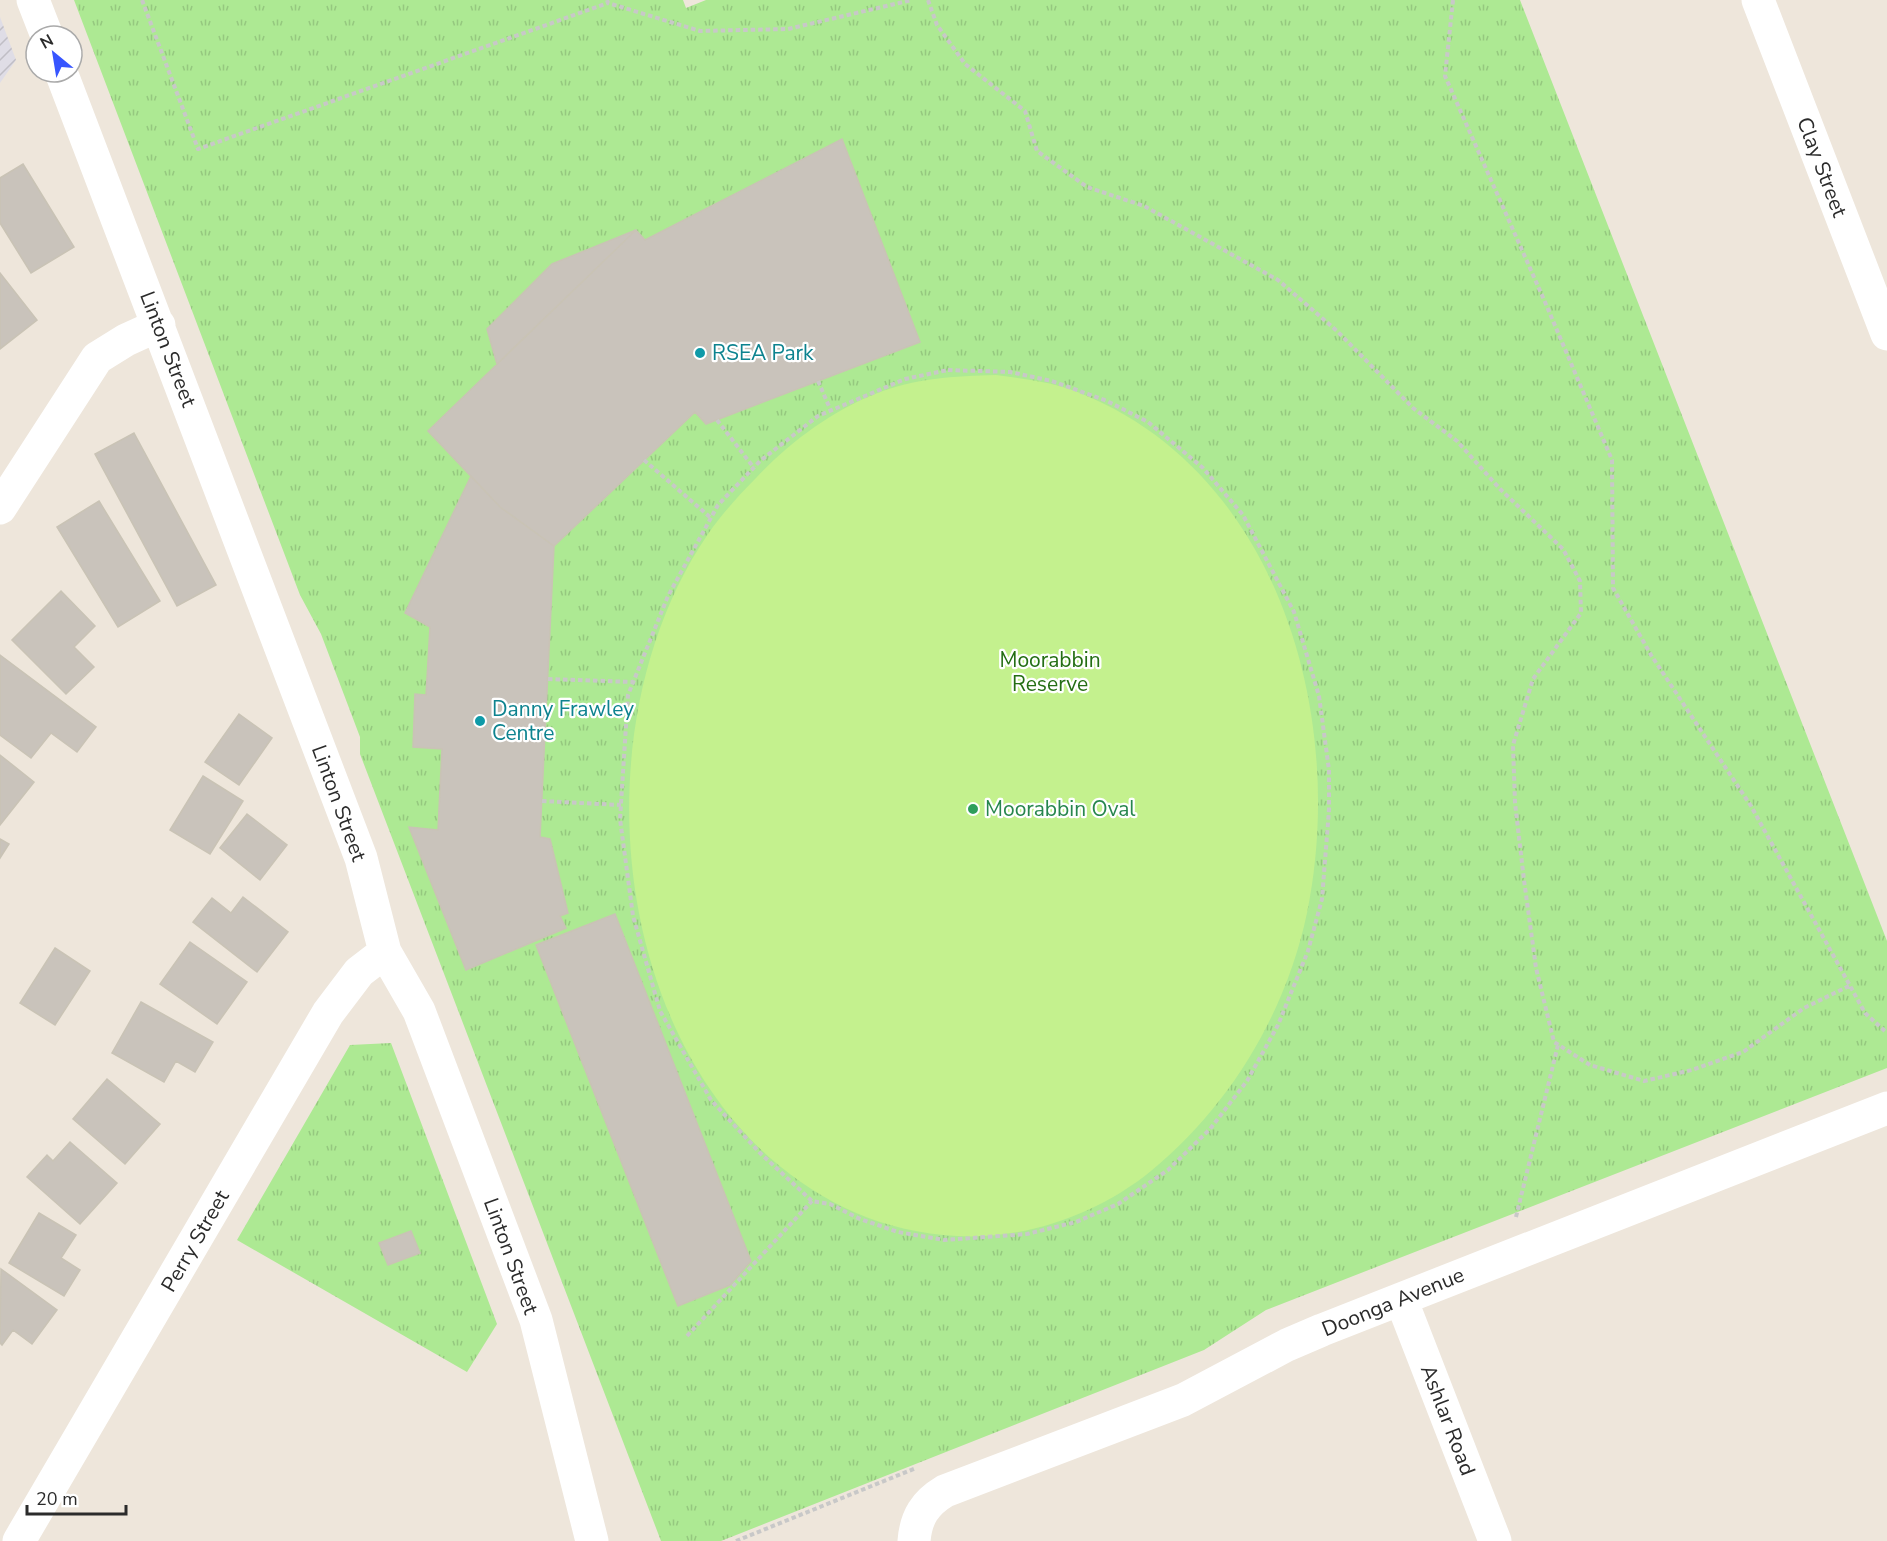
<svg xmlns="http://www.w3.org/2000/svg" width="1887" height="1541" viewBox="0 0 1887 1541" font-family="'Nunito Sans',sans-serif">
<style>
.industrial{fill:url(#industrial-furrows)}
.park{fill:url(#park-tufts)}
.pitch{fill:#c4f18e}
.building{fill:#c9c3bb;stroke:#c9c3b5;stroke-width:1.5}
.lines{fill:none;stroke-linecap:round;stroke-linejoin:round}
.path{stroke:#c8c8c8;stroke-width:4;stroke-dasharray:4.5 3;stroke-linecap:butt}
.minor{stroke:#fff;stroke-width:33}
.culture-dot{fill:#0f9aa8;stroke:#fff;stroke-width:2}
.leisure-dot{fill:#2e9e5b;stroke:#fff;stroke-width:2}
.labels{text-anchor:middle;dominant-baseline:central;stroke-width:4.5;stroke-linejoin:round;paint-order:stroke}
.street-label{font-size:21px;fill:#2b2b2b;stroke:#fff}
.culture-label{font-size:21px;fill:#0d838f;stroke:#fff;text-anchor:start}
.park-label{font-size:21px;fill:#246e14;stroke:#fff}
.leisure-label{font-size:21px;fill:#27864d;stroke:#fff;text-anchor:start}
</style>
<defs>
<pattern id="industrial-furrows" width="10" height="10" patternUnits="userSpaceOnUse" patternTransform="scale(1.5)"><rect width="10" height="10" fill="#dfdde6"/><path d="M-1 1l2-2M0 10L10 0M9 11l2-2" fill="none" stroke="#c0bec5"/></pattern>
<pattern id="park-tufts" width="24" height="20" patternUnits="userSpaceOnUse" patternTransform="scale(1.5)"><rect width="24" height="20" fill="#ade993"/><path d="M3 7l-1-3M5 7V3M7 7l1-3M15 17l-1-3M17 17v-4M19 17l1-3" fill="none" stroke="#95c87f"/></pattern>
</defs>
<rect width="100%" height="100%" fill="#eee6db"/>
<!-- industrial -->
<path class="industrial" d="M0,17L16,60L0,83Z"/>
<!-- park -->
<path class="park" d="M74,0H683L686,8L706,0H1520L1887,941V1068L1266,1310L1204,1350L721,1541H661L360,754V737L321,634L300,595Z
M391,1043L497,1324L467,1372L237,1240L350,1045Z"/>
<!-- pitch -->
<path class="pitch" d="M996,375C1025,379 1053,382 1080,393C1280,473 1347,718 1307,913C1286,1013 1230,1106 1151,1171C1098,1214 1026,1240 957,1236C884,1232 824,1205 769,1157C605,1010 586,712 708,534C722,514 739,495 756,478C789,443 830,412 875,394C914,378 955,376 996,375Z"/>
<!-- building -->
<path class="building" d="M842,139L920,342L706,424L695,412L554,546L500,507L428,431L636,230L645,240Z
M23,164L74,247L31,273L0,223V178Z
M636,230L497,364L487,329L552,264Z
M0,273L37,320L0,349Z
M134,433L216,585L177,606L95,454Z
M471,476L500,507L554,546L540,837L550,839L568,913L560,916L566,928L466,970L409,827L438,830L442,749L413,747L415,694L426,695L430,627L405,613Z
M99,501L160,601L118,627L57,527Z
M61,591L95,626L74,647L94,667L66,694L12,640Z
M0,655L96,727L77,752L51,733L31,758L0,735Z
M239,714L272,738L239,785L205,762Z
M0,755L34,782L0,825Z
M203,776L243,801L210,854L170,830Z
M247,814L287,845L260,880L220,848Z
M0,839L9,844L0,858Z
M243,897L288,932L257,972L193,922L212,898L231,913Z
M615,914L751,1261L730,1285L678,1306L536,945Z
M190,942L247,982L217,1024L160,984Z
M55,948L90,971L55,1025L20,1003Z
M141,1002L213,1042L195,1072L176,1061L164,1082L112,1053Z
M107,1079L160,1124L125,1164L73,1119Z
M70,1142L117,1183L80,1224L27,1177L47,1155L53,1161Z
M39,1213L76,1235L61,1258L80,1270L64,1296L9,1263Z
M411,1231L420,1253L388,1265L379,1243Z
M1,1269L57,1310L32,1344L13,1330L2,1345L0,1343Z"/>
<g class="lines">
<!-- path -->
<path class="path" d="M142,0L198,149L608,3
M607,0L608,3L700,31L788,29L912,0
M928,0L937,25L965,64L1025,111L1037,151L1087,187L1144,206L1278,280L1337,331L1413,408L1457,441L1500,489L1563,549L1580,581L1581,613L1533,679L1513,745L1515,803L1524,880L1536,968L1554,1042L1590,1065L1644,1081L1692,1070L1743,1052L1804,1008L1851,985
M1453,0L1445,76L1545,302L1612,460L1613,588L1651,655L1751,806L1865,1013L1887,1033
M948,370L1010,372L1052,381L1107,401L1148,422L1203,468L1243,515L1294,612L1319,696L1329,770V810L1322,899L1308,951L1278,1025L1247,1081L1210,1129L1168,1170L1118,1204L1076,1222L1027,1234L944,1240L898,1232L860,1219L830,1204L812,1201L760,1153L711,1100L660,1011L633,916L620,819L628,695L668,596L718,505L760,461L818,416L905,379Z
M818,381L831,411
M717,420L754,468
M644,460L711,518
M548,679L633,682
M542,801L621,805
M1516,1217L1558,1045
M687,1336L812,1201
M736,1541L916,1468"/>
<!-- minor -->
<path class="minor" d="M33,0L47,36
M1758,0L1887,334
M61,72L361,858L385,952L419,1011L536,1320L592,1541
M0,508L97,358L126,340L159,325
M1401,1299L1495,1541
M19,1541L328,1013L359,972L385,952
M914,1541C916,1517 925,1503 945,1491L1183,1400L1287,1345L1322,1330L1887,1108"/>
</g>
<!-- markers -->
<g class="culture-dot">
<circle cx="700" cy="353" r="6"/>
<circle cx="480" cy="721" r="6"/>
</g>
<circle class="leisure-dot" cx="973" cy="809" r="6"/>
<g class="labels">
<!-- street labels -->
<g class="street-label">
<text transform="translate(1822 167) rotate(69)">Clay Street</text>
<text transform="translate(168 349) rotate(69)">Linton Street</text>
<text transform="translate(339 803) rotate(70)">Linton Street</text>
<text transform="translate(195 1241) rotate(-60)">Perry Street</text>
<text transform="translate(511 1256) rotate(70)">Linton Street</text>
<text transform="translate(1393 1302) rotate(-22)">Doonga Avenue</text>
<text transform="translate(1448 1420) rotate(69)">Ashlar Road</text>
</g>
<!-- culture labels -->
<g class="culture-label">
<text x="712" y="353">RSEA Park</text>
<text x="492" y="709">Danny Frawley<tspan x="492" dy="24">Centre</tspan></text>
</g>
<!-- park labels -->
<g class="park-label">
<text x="1050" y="660">Moorabbin<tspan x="1050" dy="24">Reserve</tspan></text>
</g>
<!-- leisure labels -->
<g class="leisure-label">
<text x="985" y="809">Moorabbin Oval</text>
</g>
</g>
<!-- north arrow -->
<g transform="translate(54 54) rotate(330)"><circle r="28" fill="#ffffff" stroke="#aaaaaa" stroke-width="1.5"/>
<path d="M0-4.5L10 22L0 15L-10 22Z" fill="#3755ff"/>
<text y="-9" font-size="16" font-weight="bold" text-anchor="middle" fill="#2b2b2b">N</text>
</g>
<!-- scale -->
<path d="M27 1505v9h99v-9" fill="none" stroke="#2b2b2b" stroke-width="3"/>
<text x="36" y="1505" font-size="18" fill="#2b2b2b" stroke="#ffffff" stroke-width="4.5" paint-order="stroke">20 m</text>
</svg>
